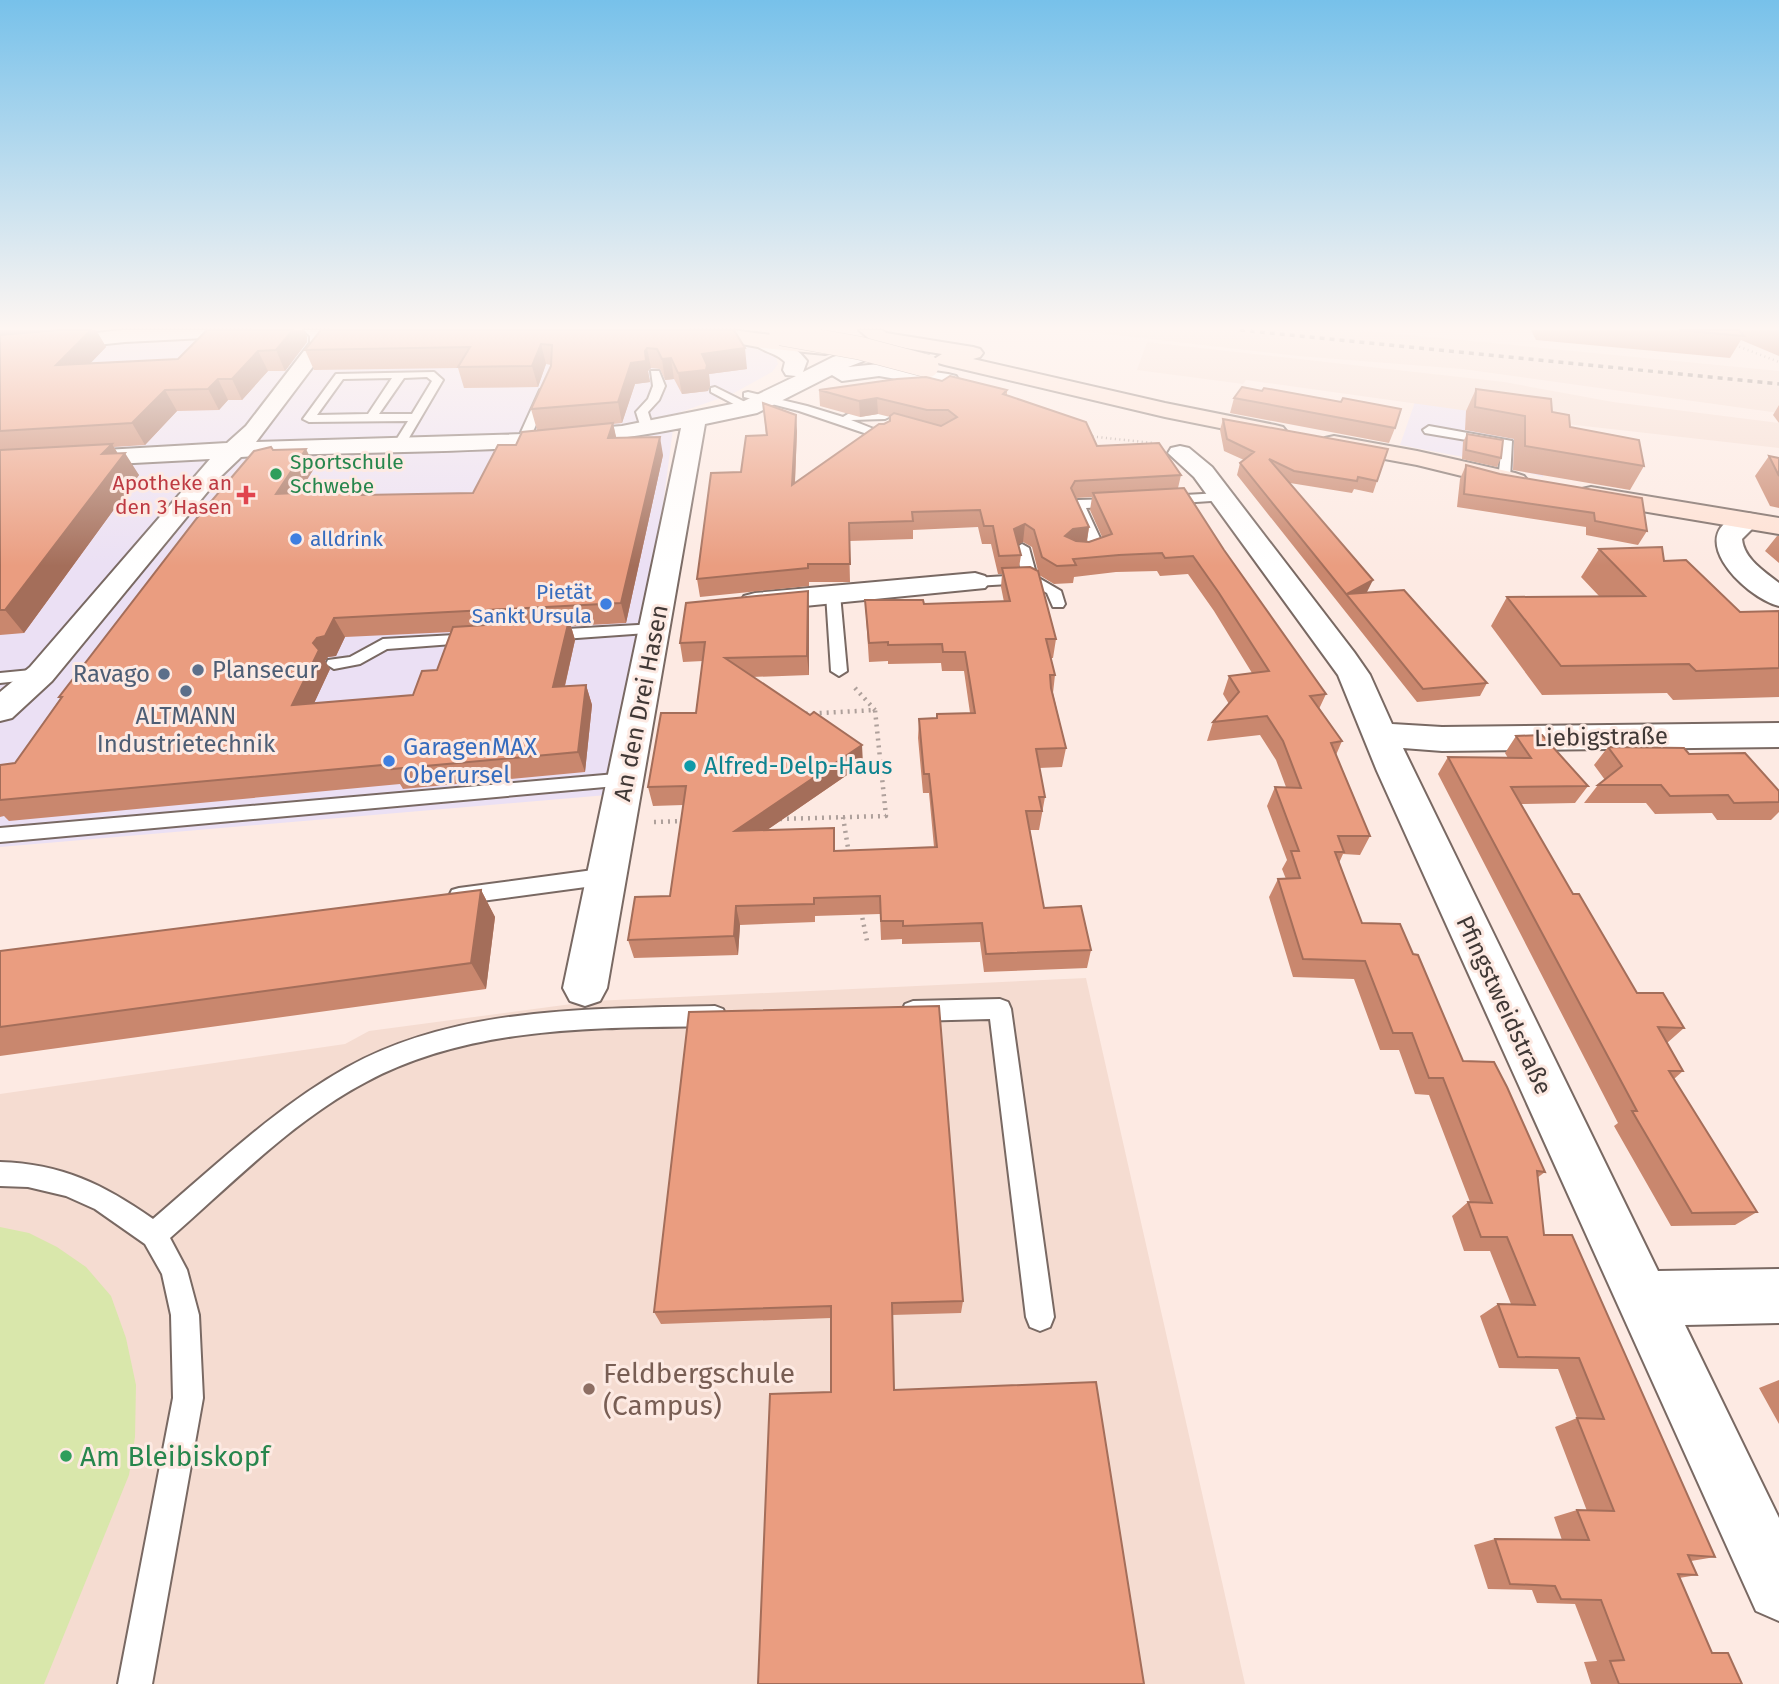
<svg xmlns="http://www.w3.org/2000/svg" width="1779" height="1684" viewBox="0 0 1779 1684" font-family="'Fira Sans',sans-serif">
<style>
.commercial{fill:#ebe0f4}
.built{fill:#f5dcd1}
.green{fill:#d9e7ab}
.lines{fill:none;stroke-linecap:round;stroke-linejoin:round}
.service-casing{stroke:#796963;stroke-width:4}
.minor-casing{stroke:#796963;stroke-width:4}
.secondary-casing{stroke:#796963;stroke-width:4}
.path-far1{stroke:#aea09b;stroke-width:2.5;stroke-dasharray:1 3.5;stroke-linecap:butt}
.path{stroke:#aea09b;stroke-width:4.5;stroke-dasharray:2 5;stroke-linecap:butt}
.service{fill:#fff;fill-rule:evenodd}
.minor{fill:#fff;fill-rule:evenodd}
.secondary{fill:#fee1d4;fill-rule:evenodd}
.rail{stroke:#817571;stroke-width:3.5;stroke-dasharray:5 5;stroke-linecap:butt}
.secondary-bridge-casing{stroke:#796963;stroke-width:24;stroke-linecap:butt}
.secondary-bridge{stroke:#fee1d4;stroke-width:23}
.wall{fill:#c9876e;fill-rule:evenodd}
.shaded-wall{fill:#a46e5a}
.building{fill:#ea9d80;stroke:#a46e5a;stroke-width:2}
.leisure-dot{fill:#2e9e5b;stroke:#fdeae3;stroke-width:2.5}
.health-dot{fill:#e0444e;stroke:#fdeae3;stroke-width:2.5}
.shop-dot{fill:#3f7fe0;stroke:#fdeae3;stroke-width:2.5}
.service-dot{fill:#5c6f8a;stroke:#fdeae3;stroke-width:2.5}
.culture-dot{fill:#0f9aa8;stroke:#fdeae3;stroke-width:2.5}
.education-dot{fill:#8d6e63;stroke:#fdeae3;stroke-width:2.5}
.labels{text-anchor:middle;dominant-baseline:central;stroke-width:6;stroke-linejoin:round;paint-order:stroke}
.far-leisure-label{font-size:21px;fill:#27864d;stroke:#fdeae3;text-anchor:start}
.far-health-label{font-size:21px;fill:#be3a42;stroke:#fdeae3;text-anchor:end}
.far-shop-label{font-size:21px;fill:#366cbe;stroke:#fdeae3;text-anchor:start}
.service-label{font-size:24px;fill:#4e5e75;stroke:#fdeae3;text-anchor:start}
.street-label{font-size:24px;fill:#403836;stroke:#fdeae3}
.shop-label{font-size:24px;fill:#366cbe;stroke:#fdeae3;text-anchor:start}
.culture-label{font-size:24px;fill:#0d838f;stroke:#fdeae3;text-anchor:start}
.near-education-label{font-size:28px;fill:#785e54;stroke:#fdeae3;text-anchor:start}
.near-leisure-label{font-size:28px;fill:#27864d;stroke:#fdeae3;text-anchor:start}
</style>
<rect width="100%" height="100%" fill="#fdeae3"/>
<!-- commercial -->
<path class="commercial" d="M0,330H659L742,345L769,352L776,357L778,364L772,372L732,394L675,414L655,566L607,795L0,847Z
M1415,402L1540,421L1543,477L1495,463L1400,445Z"/>
<!-- built -->
<path class="built" d="M1072,330H1358L1779,371V413L1463,369L1298,356Z
M1147,342L1504,382L1613,402L1779,423V448L1540,421L1246,380L1243,384L1137,370Z
M1086,978L1245,1684H0V1094L345,1044L369,1031L594,1001Z"/>
<!-- green -->
<path class="green" d="M0,1227L29,1233L57,1247L86,1267L111,1296L126,1338L136,1385L135,1437L129,1475L44,1684H0Z"/>
<g class="lines">
<!-- service casing -->
<g class="service-casing">
<path id="service" d="M651,371H659L665,386L659,400L648,412L653,428L647,432L641,428L636,412L648,399L653,386Z
M434,372L443,380L403,448L393,445L408,421L309,422L303,419L336,374ZM427,377L432,381L412,414H379L404,378ZM392,378L368,414L317,415L343,379Z
M715,387L753,406L755,408L745,410L711,392V388Z
M540,390L550,392L529,441L519,444L517,441Z
M748,392L807,406L843,417L848,414H889L891,416L885,419L851,420L889,435L879,438L799,411L744,397V393Z
M1429,426L1512,441L1510,479L1504,483L1498,479L1502,446L1425,433L1423,430Z
M1221,493L1226,494V500L1166,504L1159,500L1166,496Z
M1115,499L1122,503L1120,506L1086,508L1106,551L1099,555H1082V549L1090,547L1071,504L1078,500Z
M1022,544L1029,548L1037,577L1061,591L1065,604L1063,607H1053L1047,593L1028,583L975,586L968,582L975,578L1022,575L1015,548Z
M833,590L840,594L847,671L839,676L831,671L826,594Z
M656,624L661,626L664,629L661,632L549,640L541,635L549,630Z
M473,634L479,636L481,639L479,642L387,649L360,664L334,669L326,664L328,660L350,657L383,639Z
M41,669L49,674L47,678L0,683V673Z
M627,773L633,775L636,779L633,783L627,785L0,842V828Z
M608,868L615,871L618,876L615,881L608,884L459,904L452,902L449,896L452,890L459,888Z
M1000,999L1008,1002L1011,1009L1054,1317L1050,1327L1040,1331L1030,1327L1026,1317L990,1019L913,1021L905,1018L902,1011L905,1004L913,1001Z
M715,1006L723,1009L726,1016L723,1023L715,1026C598,1028 472,1025 366,1082C292,1121 232,1184 170,1238L187,1270L199,1315L203,1398L152,1684H118L173,1398L171,1315L162,1274L145,1244L95,1209L66,1196L28,1187L0,1186V1162C62,1164 103,1184 153,1219C215,1166 275,1108 346,1068C457,1006 591,1009 715,1006Z"/>
</g>
<!-- minor casing -->
<g class="minor-casing">
<path id="minor" d="M123,330H254L251,334L244,336L125,342L0,355V343Z
M304,330H328L330,344L256,442L523,434L622,426L742,402L796,376L786,375L783,370L785,362C776,352 760,352 753,342L756,338C774,333 796,346 807,361L803,372L833,357L880,342L887,344L890,348L887,352L848,367L879,364L948,374L956,376L959,381L956,386L948,388L879,376L842,381L832,375L757,413L705,424L607,988L600,1001L585,1006L570,1001L563,988L681,428C536,457 388,449 241,457L218,479L52,681L12,718L0,721V692L30,667L210,459L0,470V456L227,443L246,426L310,343V336Z
M1180,446L1189,448L1212,467L1354,652L1370,675L1392,724L1442,727L1779,723V747L1442,751L1403,748L1658,1271L1779,1269V1323L1685,1325L1779,1518V1621L1756,1611L1377,771L1338,675L1194,477L1168,453L1171,448Z
M1747,513L1757,515L1760,521L1742,539C1744,559 1764,571 1779,583V606C1743,597 1678,530 1747,513Z
M975,573L985,576L990,582L985,588L755,611L744,608L740,602L744,596L755,593Z"/>
</g>
<!-- secondary casing -->
<g class="secondary-casing">
<path id="secondary" d="M689,330H732L825,342L832,344L835,348L832,352L825,354L763,348L699,336L692,334Z
M859,330H882L886,333L973,347L980,349L983,353L980,357L973,359L1165,403L1275,425L1283,427L1287,432L1283,437L1275,439L1165,417L945,365L938,363L934,359L942,354L874,343Z
M1334,436L1417,451L1515,473L1524,476L1528,481L1524,486L1515,489L1417,465L1325,448L1322,443L1325,438Z
M1591,487L1779,518V534L1582,501L1578,495L1582,489Z"/>
</g>
<!-- path-far1 -->
<path class="path-far1" d="M1735,345L1779,362
M1088,436L1153,443"/>
<!-- path -->
<path class="path" d="M855,688L875,710
M843,817L849,854
M780,819L886,816L875,710L803,714
M654,822L687,821
M861,911L867,941"/>
<!-- service -->
<use href="#service" class="service"/>
<!-- minor -->
<use href="#minor" class="minor"/>
<!-- secondary -->
<use href="#secondary" class="secondary"/>
<!-- rail -->
<path class="rail" d="M1240,330L1779,384"/>
<!-- secondary-bridge casing -->
<g class="secondary-bridge-casing">
<path id="secondary-bridge" d="M781,334L859,348L927,366"/>
</g>
<!-- secondary-bridge -->
<use href="#secondary-bridge" class="secondary-bridge"/>
</g>
<!-- wall -->
<path class="wall" d="M0,330H98H96L106,347L90,363L178,359L207,330H304L307,337V342L285,371H268L242,400H228L219,410L177,411L145,445L114,447L118,454L139,475L24,633L0,635Z
M734,330L747,369L709,374L710,386L708,391L682,394L674,379L665,380L660,369L651,368L648,371L650,382L635,384L622,423L613,424L616,438L663,455L626,623L571,626L575,640L565,686L586,685L592,705L585,772L403,789L400,784L9,821L4,816L0,817V765L15,763L60,699L59,697L273,450L315,467L299,493L366,495L473,493L516,445L537,430L531,409L551,365L546,364L538,387L464,388L458,368L314,370L305,350ZM451,632L437,670L413,695L314,703L330,669L325,661L328,657L336,656L345,637Z
M1531,330H1779V356L1741,340L1730,358L1536,340Z
M942,381L1007,390V395L1097,446L1181,475L1178,488L1224,550L1326,694L1319,709L1342,741L1336,755L1370,836L1360,855L1343,854L1339,863L1362,923L1413,954L1463,1061L1545,1172L1537,1178L1544,1235L1715,1557L1691,1561L1697,1575L1679,1578L1712,1653L1742,1684H1591L1584,1662L1597,1661L1575,1604L1537,1603L1532,1590L1488,1589L1474,1545L1495,1539L1562,1540L1554,1517L1577,1510L1587,1511L1555,1427L1577,1418L1558,1369L1499,1368L1480,1316L1498,1304H1511L1490,1251H1464L1452,1216L1468,1202H1470L1429,1095L1415,1094L1399,1050H1380L1354,979L1293,977L1269,897L1278,879H1286L1282,869L1287,860L1267,806L1275,787H1286L1276,760L1260,735L1207,741L1213,722L1229,704L1223,694L1229,676L1252,673L1214,611L1188,574L1160,576L1157,571L1116,572L1074,577L1073,583L1054,584L1039,575L1056,639L1053,658H1051L1055,675L1053,693L1066,748L1062,767L1039,768L1045,797L1039,830H1030L1044,908L1091,950L1087,968L984,972L980,942L902,944V939L881,940L880,914L815,916V922L740,925L738,955L634,958L628,940L670,896L683,805L653,806L648,787L696,713L703,661L683,662L680,643L809,610V675L752,677L863,764L767,830L835,851L934,847L929,793H923L918,738L919,719L937,718V714L970,713L964,671H942L941,663L888,664V661L869,662L865,600L924,604L1004,602L1001,587L1002,574H998L991,544H982L978,527L913,530V539L849,541L850,582H809V586L700,597L697,579L741,472L766,435L763,403L797,431L795,483L890,421V417L878,414L860,417L820,406L819,390ZM1092,497L1090,510L1102,537L1087,542L1089,527L1076,498ZM1023,542L1032,547L1038,571L1019,568L1021,555L1018,544Z
M1476,389L1552,412L1570,427L1644,466L1630,490L1513,470L1514,439L1465,430L1466,411Z
M1234,398L1395,428L1389,443L1230,413Z
M1779,405V423L1773,415Z
M1223,419L1377,481L1373,493L1354,489L1352,493L1290,483L1367,592L1487,683L1480,696L1417,702L1237,475L1240,463L1244,460L1224,451L1220,430Z
M1467,434L1501,458L1497,467L1462,459L1463,442Z
M1769,456L1779,458V508L1770,506L1755,476Z
M1466,465L1647,531L1638,545L1586,535V527L1457,507L1460,479Z
M1777,536H1779V563L1765,551Z
M1599,549L1664,561L1740,612L1779,611V697L1673,700L1667,693L1542,695L1491,626L1507,597L1599,596L1581,577Z
M1516,736L1588,786L1575,803L1521,804L1573,894L1637,993L1684,1028L1667,1043L1683,1071L1674,1079L1757,1212L1735,1225L1671,1226L1614,1126L1618,1123L1438,774L1448,757L1508,758L1505,753Z
M1608,747L1779,791V812L1771,820H1717L1712,813L1655,814L1646,803H1584L1598,785L1605,780L1594,765Z
M481,890L495,917L486,989L0,1056V951Z
M689,1012L963,1301L961,1313L892,1315L894,1390L1144,1684L831,1392V1318L661,1324L654,1312Z
M1779,1380V1424L1759,1388Z"/>
<!-- shaded-wall -->
<path class="shaded-wall" d="M0,330H98H96L106,347L69,386L0,340Z
M293,330H304L307,337V342L285,371L276,350Z
M541,344L546,364L538,387L532,366Z
M647,348L651,368L648,371L650,382L635,384L622,423L618,402L631,363Z
M745,348L747,369L709,374L710,386L708,391L682,394L678,373L702,354Z
M258,351L268,371L242,400L232,379Z
M671,358L674,379L665,380L662,359Z
M218,379L228,400L219,410L208,389Z
M165,390L177,411L145,445L132,423Z
M877,398L878,414L860,417L859,401Z
M796,415L797,431L794,502L792,485Z
M613,423L617,441L608,438Z
M660,437L663,455L626,623L621,603Z
M112,444L121,459L125,453L139,475L24,633L5,610L102,454Z
M306,449L315,467L286,512L276,494Z
M1025,524L1023,542L1013,547L1014,529Z
M1089,527L1086,545L1071,547L1065,536L1073,529Z
M1373,580L1367,592L1347,595Z
M808,591L809,610V675L807,656Z
M334,618L345,637L336,656L328,657L325,661L330,669L304,725L292,705L313,643Z
M569,620L575,640L560,707L553,687Z
M586,685L592,705L585,772L578,752Z
M862,745L863,764L738,850L735,831Z
M481,890L495,917L486,989L471,963Z
M736,906L740,925L738,955L734,936Z"/>
<!-- building -->
<path class="building" d="M58,330H91L56,365L178,359L207,330H293L276,350L258,351L232,379H218L208,389L165,390L132,423L0,431V335Z
M321,330H734L745,348L702,354L707,365L706,370L678,373L671,358L662,359L657,349L647,348L645,351L646,361L631,363L618,402L531,409L551,366L552,345L541,344L532,366L458,367L470,347L305,350Z
M1679,330H1739L1744,336Z
M950,376L1007,390L1003,394L1086,422L1097,446L1159,443L1181,475L1075,481L1071,488L1089,527L1073,529L1065,536L1076,541L1089,542L1112,534L1093,493L1184,488L1224,550L1326,694L1310,696L1342,741L1331,743L1370,836H1338L1344,852H1335L1362,923L1400,924L1413,954L1418,955L1463,1061L1494,1062L1507,1087L1545,1172L1537,1171L1544,1235H1572L1715,1557L1688,1555L1697,1575L1678,1574L1712,1653H1728L1742,1684H1619L1610,1661L1624,1660L1601,1600L1561,1599L1555,1586L1510,1584L1495,1539L1589,1540L1577,1510L1614,1511L1577,1418L1604,1419L1579,1358L1518,1357L1498,1304L1535,1305L1507,1237H1481L1468,1202L1492,1203L1443,1078H1429L1412,1033H1393L1365,961L1303,959L1278,879L1300,878L1291,851H1299L1275,787L1301,788L1283,741L1267,716L1213,722L1239,692L1229,676L1269,671L1219,593L1193,556L1165,558L1162,553L1119,555L1073,559L1076,565L1057,566L1042,557L1034,530L1025,524L1014,529L1021,555L999,556L993,526H984L980,510L912,512L913,521L849,523L850,564H808V568L697,579L711,473L741,472L746,436L767,435L763,403L796,415L792,485L879,424H884L890,421V416L894,413L941,426L957,417L948,410H927L877,398L859,401L819,390L897,379L926,377L942,381Z
M1242,387L1262,391L1264,388L1341,402L1343,398L1401,409L1395,428L1234,398Z
M1476,389L1551,399L1552,412L1569,415L1570,427L1639,440L1644,466L1525,446V416L1475,407Z
M1223,419L1388,449L1377,481L1358,477L1357,481L1294,471L1269,459L1373,580L1347,594L1404,590L1487,683L1423,689L1240,463L1254,452L1227,439Z
M613,423L608,438L660,437L621,603L334,618L325,636L317,638L313,643L319,650L292,705L413,695L422,671L437,670L453,627L569,620L553,687L586,685L578,752L392,769L394,764L0,800V765L15,763L62,697H59L197,518L254,451L271,447L273,450L306,449L276,494L364,490L362,495L473,493L498,445H516L522,432Z
M1467,434L1503,440L1501,458L1466,450Z
M112,444L102,454L125,453L5,610H0V450Z
M1769,456L1779,458V476Z
M1466,465L1500,474L1642,498L1647,531L1595,521L1594,513L1464,494Z
M1662,547L1664,561L1686,560L1740,612L1779,611V668L1696,671L1689,664L1561,666L1507,597L1645,596L1599,549Z
M1030,567L1038,571L1056,639H1046L1055,675H1050L1051,688L1066,748L1036,749L1045,797H1039L1042,811H1026L1044,908L1081,906L1091,950L986,954L982,923L903,926V921H881L880,896L814,898V904L736,906L734,936L628,940L635,897L670,896L686,786L648,787L661,713H696L705,642L680,643L686,603L808,591L807,656L725,658L810,715L814,712L862,745L735,831L834,828V851L937,847L929,774H924L919,719L937,718V714L975,713L965,652H943L942,644L888,645V642L869,643L865,600H923L924,604L1010,601L1002,568Z
M1542,735L1588,786L1511,787L1573,894H1579L1637,993H1663L1684,1028L1658,1027L1683,1071H1669L1757,1212L1692,1213L1632,1111H1637L1448,757L1531,758L1516,736Z
M1608,747L1684,748L1689,754L1745,753L1779,791V802L1734,803L1728,795L1670,796L1661,785H1598L1622,766Z
M481,890L471,963L0,1027V951Z
M939,1006L963,1301L892,1303L894,1390L1096,1382L1144,1684H758L770,1394L831,1392V1306L654,1312L689,1012Z"/>
<!-- sky -->
<linearGradient id="sky" x2="0" y2="1"><stop stop-color="#77c1ea"/><stop offset="0.58" stop-color="#fef6f2"/><stop offset="1" stop-color="#fef6f2" stop-opacity="0"/></linearGradient>
<rect width="1779" height="566" fill="url(#sky)"/>
<!-- markers -->
<g class="leisure-dot">
<circle cx="276" cy="474" r="7"/>
<circle cx="66" cy="1456" r="7"/>
</g>
<path class="health-dot" d="M242.5 484.5h7v7h7v7h-7v7h-7v-7h-7v-7h7z"/>
<g class="shop-dot">
<circle cx="296" cy="539" r="7"/>
<circle cx="606" cy="604" r="7"/>
<circle cx="389" cy="761" r="7"/>
</g>
<g class="service-dot">
<circle cx="198" cy="670" r="7"/>
<circle cx="164" cy="674" r="7"/>
<circle cx="186" cy="691" r="7"/>
</g>
<circle class="culture-dot" cx="690" cy="766" r="7"/>
<circle class="education-dot" cx="589" cy="1389" r="7"/>
<g class="labels">
<!-- far-leisure labels -->
<g class="far-leisure-label">
<text x="290" y="462">Sportschule<tspan x="290" dy="24">Schwebe</tspan></text>
</g>
<!-- far-health labels -->
<g class="far-health-label">
<text x="232" y="483">Apotheke an<tspan x="232" dy="24">den 3 Hasen</tspan></text>
</g>
<!-- far-shop labels -->
<g class="far-shop-label">
<text x="310" y="539">alldrink</text>
<text x="592" y="592" text-anchor="end">Pietät<tspan x="592" dy="24">Sankt Ursula</tspan></text>
</g>
<!-- service labels -->
<g class="service-label">
<text x="212" y="670">Plansecur</text>
<text x="150" y="674" text-anchor="end">Ravago</text>
<text x="186" y="716" text-anchor="middle">ALTMANN<tspan x="186" dy="28">Industrietechnik</tspan></text>
</g>
<!-- street labels -->
<g class="street-label">
<text transform="translate(641 703) rotate(-79)">An den Drei Hasen</text>
<text transform="translate(1601 737) rotate(-1)">Liebigstraße</text>
<text transform="translate(1504 1005) rotate(65)">Pfingstweidstraße</text>
</g>
<!-- shop labels -->
<g class="shop-label">
<text x="403" y="747">GaragenMAX<tspan x="403" dy="28">Oberursel</tspan></text>
</g>
<!-- culture labels -->
<g class="culture-label">
<text x="704" y="766">Alfred-Delp-Haus</text>
</g>
<!-- near-education labels -->
<g class="near-education-label">
<text x="603" y="1373">Feldbergschule<tspan x="603" dy="32">(Campus)</tspan></text>
</g>
<!-- near-leisure labels -->
<g class="near-leisure-label">
<text x="80" y="1456">Am Bleibiskopf</text>
</g>
</g>
</svg>
